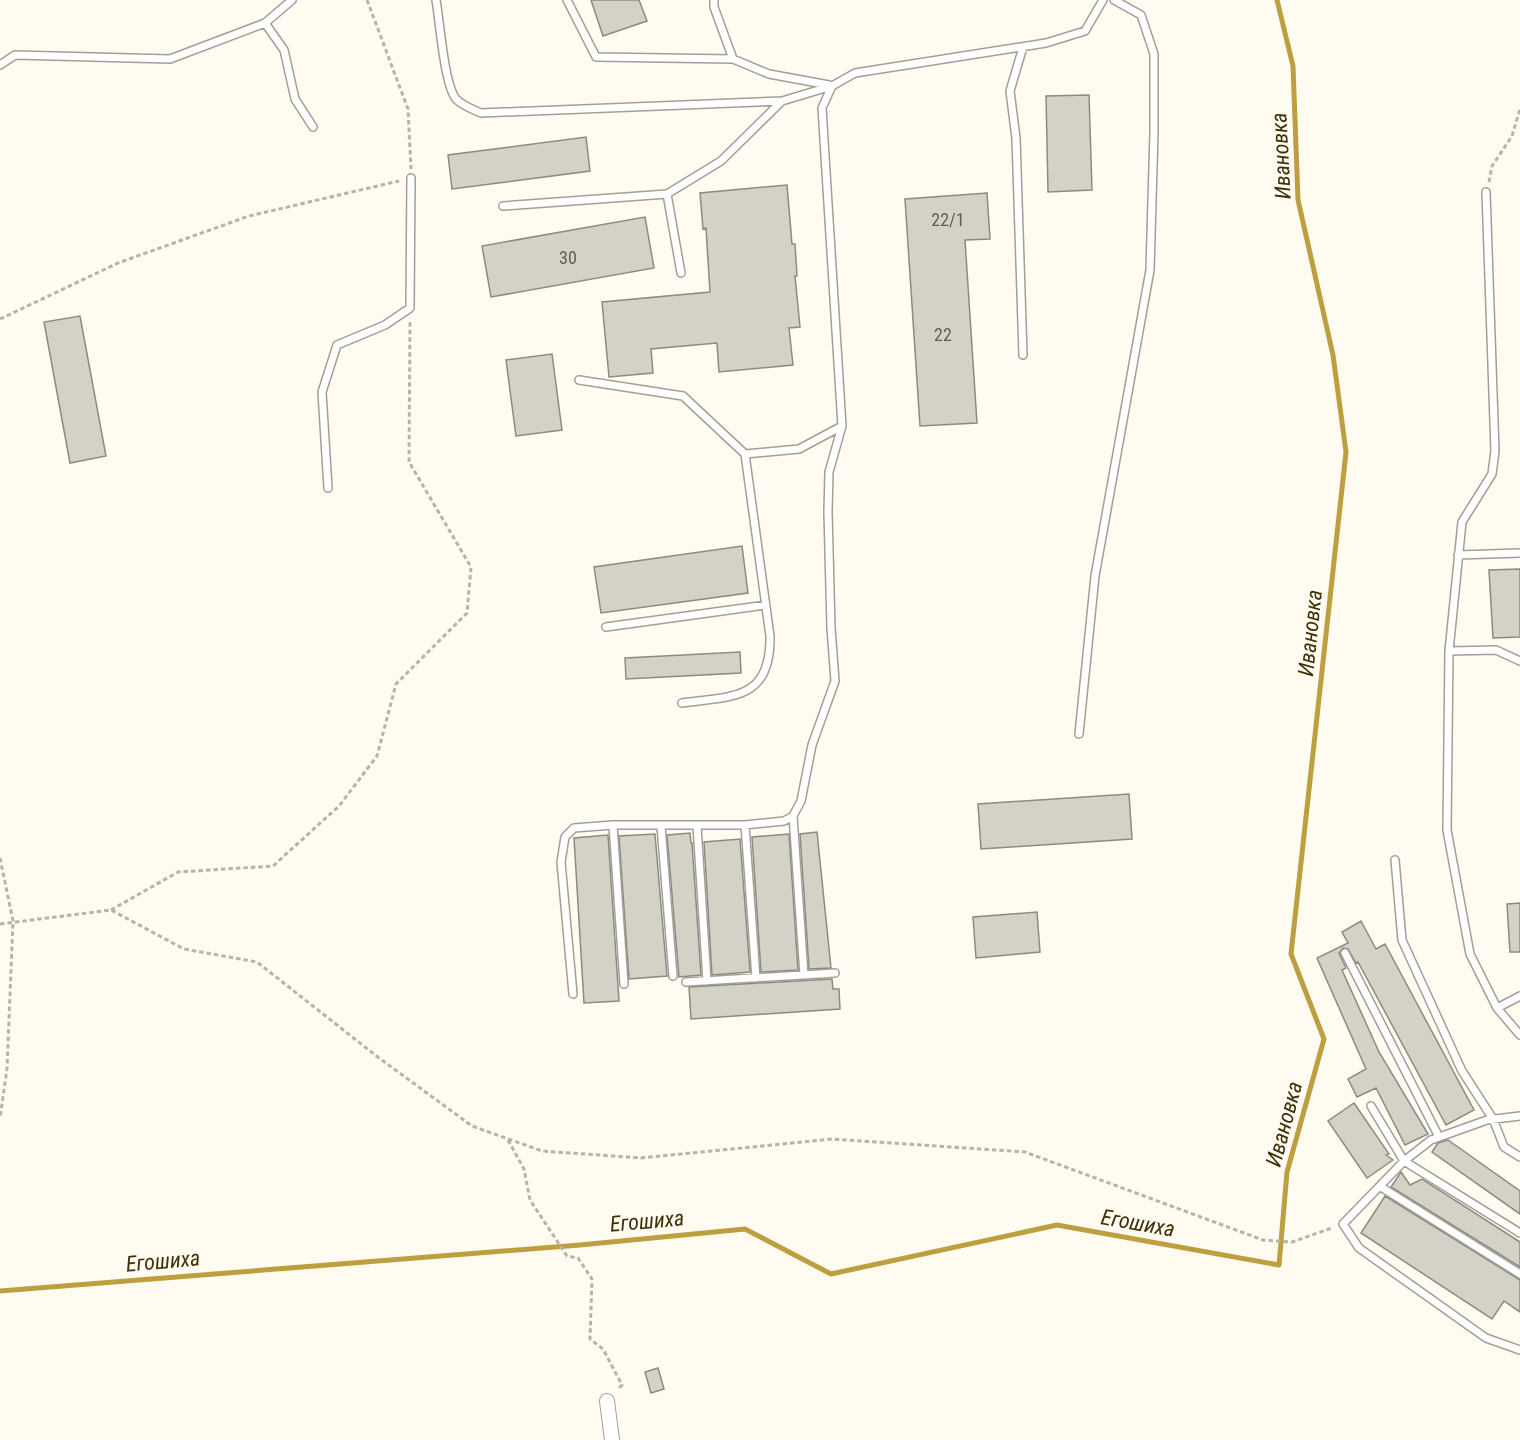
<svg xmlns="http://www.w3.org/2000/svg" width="1520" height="1440" viewBox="0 0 1520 1440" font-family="'Roboto Condensed',sans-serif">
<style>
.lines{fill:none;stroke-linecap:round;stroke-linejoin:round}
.stream{stroke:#be9f40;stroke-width:5}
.building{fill:#d4d1c7;stroke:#8d8a81;stroke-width:1.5}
.lane-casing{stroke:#a29f96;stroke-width:10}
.street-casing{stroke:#a29f96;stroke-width:16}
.path{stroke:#b6b3ab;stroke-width:3;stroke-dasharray:4.5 3;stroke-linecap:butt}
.lane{stroke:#fff;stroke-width:7}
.street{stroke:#fff;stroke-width:14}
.labels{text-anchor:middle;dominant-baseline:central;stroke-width:5;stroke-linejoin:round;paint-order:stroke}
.number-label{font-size:18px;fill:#605e58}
.water-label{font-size:22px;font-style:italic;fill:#3f3208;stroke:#fffbf1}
</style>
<rect width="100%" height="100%" fill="#fffbf1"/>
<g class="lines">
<!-- stream -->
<path class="stream" d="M0,1291L580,1245L745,1229L831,1274L1057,1225L1279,1265L1287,1172L1324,1039L1291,954L1346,452L1333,355L1298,200L1293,66L1277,0"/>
</g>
<!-- building -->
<path class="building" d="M591,0H639L647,21L603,36Z
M1089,95L1092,190L1048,192L1046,96Z
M586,137L590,171L452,189L448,155Z
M787,185L792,244H795L797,276H795L800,327L789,328L793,365L719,372L717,343L651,349L653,373L609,377L602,302L710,292L706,228L703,229L700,193Z
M987,193L990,239L965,240L977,423L920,426L905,199Z
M645,217L654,268L491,297L482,246Z
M80,316L106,456L70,463L44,322Z
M552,354L562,430L516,436L506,360Z
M742,546L748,593L601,613L594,567Z
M1520,569V637L1493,638L1489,570Z
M740,652L741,673L626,679L625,658Z
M1129,794L1132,839L981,849L978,804Z
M817,832L831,968L809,969L800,834Z
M690,833L691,843H692L701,975L679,977L667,835Z
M655,834L667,976L629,979L619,836Z
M789,834L798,970L761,972L752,837Z
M608,835L619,1001L584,1003L574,838Z
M740,839L750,972L712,975L704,842Z
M1520,903V952H1510L1507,904Z
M1037,912L1040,952L976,958L973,917Z
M1361,921L1376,949L1385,944L1474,1110L1446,1125L1358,962L1356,963L1348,949L1343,948L1339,953L1346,968L1342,970L1379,1052L1428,1134L1405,1145L1376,1088L1357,1097L1348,1079L1366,1069L1317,958L1348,943L1342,932Z
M832,979L833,989H839L840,1009L691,1019L689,987Z
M1354,1103L1389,1154L1386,1155L1393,1160L1367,1178L1328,1121Z
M1448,1140L1520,1191V1214L1432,1152L1438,1143Z
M1401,1172L1410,1185L1422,1179L1520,1242V1267L1391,1187Z
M1385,1196L1520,1280V1312L1504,1301L1492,1319L1361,1233Z
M658,1368L664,1389L651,1393L645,1372Z"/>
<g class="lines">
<!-- lane casing -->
<g class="lane-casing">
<path id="lane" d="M436,0C440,22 444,84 456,99C463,106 472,109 481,113L782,101
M567,0L596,57L733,59L769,74L829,85
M714,0V7L733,59
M265,23L284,50L295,99L313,127
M0,65L15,55L170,59L265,23L292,0
M1486,192L1495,451L1492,474L1462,522L1449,651L1447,830L1470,954L1497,1008L1520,1035
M667,194L681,273
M503,206L667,194L721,161L782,101L832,86L855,73L1046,43L1085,31L1103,0
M1023,355L1016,138L1010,91L1023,47
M579,380L683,396L745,454L799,449L842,426
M328,488L322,392L337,345L385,325L410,308L411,178
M1458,555L1520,553
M606,627L766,605
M1449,651L1496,650L1520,661
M682,703C732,696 771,701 770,636L745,454
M1079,734L1095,576L1150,270L1154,132V54L1141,15L1114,0
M793,816L804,975
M613,825L624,984
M745,825L756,978
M661,826L673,976
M697,826L707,981
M1395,860L1402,940L1462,1071L1493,1119L1504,1147L1520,1157
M1345,953L1439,1137
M686,982L835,973
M573,994L561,862L565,837L574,828L613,825H745L784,821L793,816L801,801L812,745L835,681L831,628L828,512L829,472L842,426L822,108L832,86
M1497,1008L1520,996
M1371,1106L1404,1161L1520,1233
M1520,1116L1487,1120L1431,1140L1404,1161L1343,1224L1359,1248L1486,1338L1520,1350
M1381,1187L1520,1274"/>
</g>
<!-- street casing -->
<g class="street-casing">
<path id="street" d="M607,1401L612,1440"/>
</g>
<!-- path -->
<path class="path" d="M367,0L408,109L411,169
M1489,182L1492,166L1512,136L1520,109
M0,319L118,263L249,216L399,181
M0,858L13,921L7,1069L0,1118
M111,910L178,872L273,866L339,806L377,756L396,684L467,613L471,567L409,462L410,321
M0,924L111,910L184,949L257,962L379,1058L472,1126L542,1151L641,1158L832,1139L1025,1152L1263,1240L1292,1242L1332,1228
M508,1140L524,1169L530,1200L567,1256L578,1258L592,1279L590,1339L603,1349L622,1385L617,1390"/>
<!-- lane -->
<use href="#lane" class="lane"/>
<!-- street -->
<use href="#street" class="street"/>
</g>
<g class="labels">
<!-- number labels -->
<g class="number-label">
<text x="948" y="219">22/1</text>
<text x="568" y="257">30</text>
<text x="943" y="334">22</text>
</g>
<!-- water labels -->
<g class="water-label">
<text transform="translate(1281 156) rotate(-93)">Ивановка</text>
<text transform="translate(1310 633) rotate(-84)">Ивановка</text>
<text transform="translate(1284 1124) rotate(-75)">Ивановка</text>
<text transform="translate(647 1221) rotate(-5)">Егошиха</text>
<text transform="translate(1138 1223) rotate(10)">Егошиха</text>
<text transform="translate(163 1261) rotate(-5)">Егошиха</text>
</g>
</g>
</svg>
